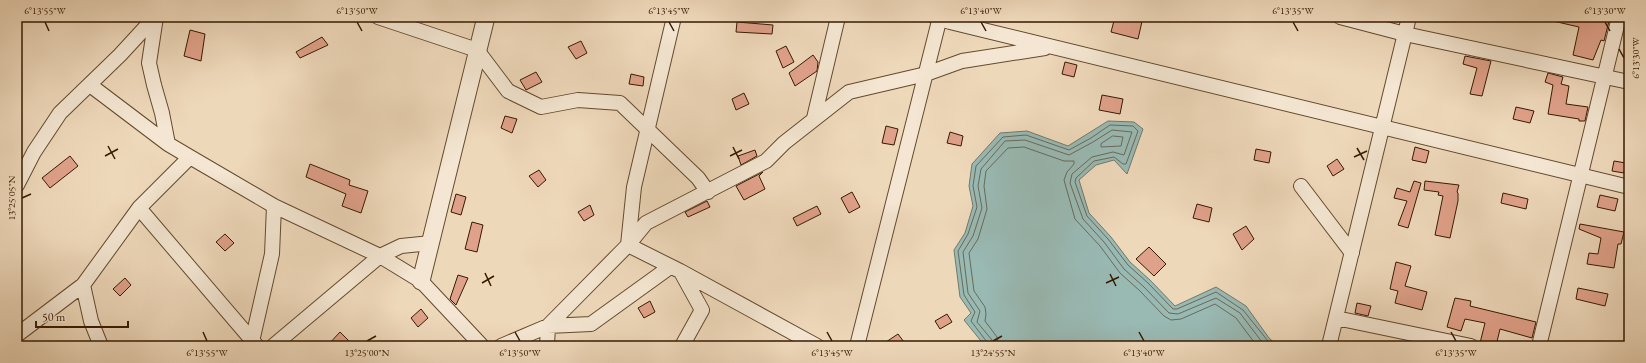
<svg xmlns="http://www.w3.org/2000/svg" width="1646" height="363" viewBox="0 0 1646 363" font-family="'EB Garamond',serif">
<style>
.water{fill:#99b9b3;stroke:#71796b}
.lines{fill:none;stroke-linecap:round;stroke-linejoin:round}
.shore{stroke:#686a5a;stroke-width:1}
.building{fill:#e0a18a;stroke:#361a00}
.minor-casing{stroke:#644a2e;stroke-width:16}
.tertiary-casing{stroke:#644a2e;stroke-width:19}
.minor{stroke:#f4e6d2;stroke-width:14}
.tertiary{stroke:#f4e6d2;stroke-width:17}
.ticks{fill:none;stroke:#361a00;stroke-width:1.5}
.neatline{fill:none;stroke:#361a00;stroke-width:1.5}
.ticks-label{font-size:10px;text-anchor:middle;fill:#361a00}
</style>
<rect width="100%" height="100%" fill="#eed8ba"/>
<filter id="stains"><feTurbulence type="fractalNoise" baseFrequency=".005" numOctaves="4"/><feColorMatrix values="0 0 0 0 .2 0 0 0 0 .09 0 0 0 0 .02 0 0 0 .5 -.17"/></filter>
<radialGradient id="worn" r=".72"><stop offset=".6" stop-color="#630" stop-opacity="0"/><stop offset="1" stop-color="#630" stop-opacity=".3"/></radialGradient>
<!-- water -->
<path class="water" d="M1108,121L1134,122L1143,129L1127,174L1114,160L1096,165L1079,180L1089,213L1111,237L1130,262L1150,280L1175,306L1216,287L1246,306L1269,338L1278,346H985L964,320L971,313L960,297L954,250L965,233L973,206L969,186L972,164L1000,133L1027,131L1068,146Z"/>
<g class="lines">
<!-- shore -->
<path class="shore" d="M1113,136L1123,137L1121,146L1101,147V144Z
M988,346L987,342L971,321L975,312L964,295L958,251L968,234L977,207L973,186L976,166L1003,137L1026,135L1069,150L1091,138L1110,125L1133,126L1138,131L1126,164H1123L1114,157L1094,161L1076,178L1075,182L1087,216L1108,239L1128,265L1148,283L1173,309H1177L1216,292L1243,310L1272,346
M993,346L992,340L977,322L980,311L968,293L963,252L973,236L982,208L978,186L981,169L1005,141L1025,140L1069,155L1093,142L1112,130L1132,132L1124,155L1113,152L1092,157L1072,174L1070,183L1083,219L1104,242L1124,269L1144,287L1169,313L1178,314L1216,298L1240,313L1265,346
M999,346L997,337L985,321L986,314L985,307L974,291L969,253L978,239L987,209L984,186L986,171L1008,148L1024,147L1064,161H1074V164L1067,172L1064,180L1075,219L1100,246L1120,273L1140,291L1164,316L1171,320L1181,319L1215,304L1236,318L1257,346"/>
</g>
<!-- building -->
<path class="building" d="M1115,17H1143L1138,39L1111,32Z
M1553,17H1610L1604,41L1601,40L1593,60L1573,55L1579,27L1553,21Z
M737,22L773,25L772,34L736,32Z
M190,30L205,34L201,61L184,56Z
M322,37L328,45L300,58L296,52Z
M581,41L587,53L576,59L568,47Z
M786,46L794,62L783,68L776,51Z
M813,55L818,62L817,71L795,86L789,73Z
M1465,56L1491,61L1482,96L1470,94L1477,68L1463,64Z
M1065,62L1077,65L1074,77L1062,74Z
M536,72L542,82L526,90L520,80Z
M1548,73L1563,77L1561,84L1569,86L1566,104L1588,107L1585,121H1579V119L1548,114L1553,85L1545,82Z
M631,74L644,77L643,86L629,84Z
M744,93L749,104L736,110L732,99Z
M1102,95L1123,99L1120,114L1099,110Z
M1516,107L1534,111L1530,123L1513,119Z
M505,116L517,119L512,133L501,128Z
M886,126L898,129L894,145L882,143Z
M950,132L963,136L961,146L947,143Z
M1415,147L1429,151L1426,163L1412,160Z
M1256,149L1271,152L1269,163L1254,160Z
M755,150L757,156L741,165L738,156Z
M70,156L78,166L50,188L42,178Z
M1337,159L1344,169L1333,176L1327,166Z
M1614,161L1626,163L1624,173L1612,171Z
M310,164L350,180L349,185L368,191L361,213L342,206L346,194L306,177Z
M539,170L546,180L538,187L529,176Z
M763,172L759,176L765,189L744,200L736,186Z
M1414,181L1421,183L1408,228L1398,225L1407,201L1394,198L1397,188L1410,192Z
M1425,181L1459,185L1457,192L1458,193V201L1450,238L1435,235L1443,196L1438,195L1439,192L1424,190Z
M852,192L860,207L849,213L841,198Z
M1503,193L1528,199L1526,209L1501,203Z
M456,194L466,197L461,215L451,212Z
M1600,195L1618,199L1615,211L1597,207Z
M707,201L710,207L688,217L685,212Z
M1197,204L1212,208L1209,222L1193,218Z
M590,205L594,215L584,221L578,212Z
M817,206L821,214L797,226L793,218Z
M472,222L483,225L477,252L465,249Z
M1580,224L1624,232L1621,244H1618L1614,268L1587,264L1589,253L1598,254L1601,238L1579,229Z
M1246,226L1254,239L1242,250L1233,234Z
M225,234L234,243L225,251L216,242Z
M1149,247L1166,264L1154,276L1136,259Z
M1396,262L1411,266L1405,286L1427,292L1422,310L1395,303L1398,291L1390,289Z
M458,275L468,278L456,305L450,299Z
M125,278L131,285L120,296L113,289Z
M1578,288L1608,294L1605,306L1576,299Z
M1455,298L1471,301L1470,306L1536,322L1532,338L1500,329L1496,346H1494L1480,343L1485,323L1465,319L1461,331L1447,327Z
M650,301L655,312L644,318L638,308Z
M1357,303L1371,306L1368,316L1355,313Z
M421,309L428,318L418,327L411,318Z
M947,314L952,322L940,329L935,321Z
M340,332L349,341L342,346H327Z
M898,334L904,342L898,346H880Z"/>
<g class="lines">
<!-- minor casing -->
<g class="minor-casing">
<path id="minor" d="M156,17L149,63L154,85L162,113L168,144
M378,17L477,50L508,91L541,107L578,100L620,103L698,178L708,192
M935,17L950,22L1629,187
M1340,17L1405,34L1629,82
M90,85L168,144L190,157L274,206L380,256L421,281L482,346
M814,118L838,17
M17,185L34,152L60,113L120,55L155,17
M1301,186L1352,253
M139,208L257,346
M681,272L702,310L682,346
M83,285L91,321L101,346
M1336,318L1471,346
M17,335L83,285L139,208L190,157
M251,346L272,254L274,206
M273,346L380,256L401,246L431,243
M501,346L548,326L628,245L634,187L674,17
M547,346L548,326L591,324L670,267
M817,346L680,271L628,245L646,223L766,161L784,143L849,92L926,74L962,61L1045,48
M857,346L940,17
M1329,346L1409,17
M1539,346L1619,17"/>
</g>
<!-- tertiary casing -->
<g class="tertiary-casing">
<path id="tertiary" d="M421,281L486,17"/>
</g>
<!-- minor -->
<use href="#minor" class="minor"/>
<!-- tertiary -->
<use href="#tertiary" class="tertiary"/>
</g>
<!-- ticks -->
<path class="ticks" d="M45,22L49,31M357,22L362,31M669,22L674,31M981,22L986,31M1293,22L1298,31M1605,22L1610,31M1619,49L1624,58M108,146L115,159M733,147L739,159M1357,148L1364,160M105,156L118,149M730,156L742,150M1354,157L1367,151M22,198L31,194M485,273L491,286M1110,274L1116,286M482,283L494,276M1106,283L1119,277M203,332L207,341M515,332L520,341M827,332L832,341M1139,332L1144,341M1451,332L1456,341M367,341L376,336M993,341L1002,336"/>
<!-- margin -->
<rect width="1646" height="363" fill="none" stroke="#eed8ba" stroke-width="44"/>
<!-- scale -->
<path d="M36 321v6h92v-6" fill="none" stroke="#361a00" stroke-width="2"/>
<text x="42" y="321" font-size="12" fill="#361a00" stroke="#f4e6d2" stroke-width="3" paint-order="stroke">50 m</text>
<rect x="22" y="22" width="1602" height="319" class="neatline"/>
<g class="ticks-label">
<text x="45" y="14">6°13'55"W</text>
<text x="357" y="14">6°13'50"W</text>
<text x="669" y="14">6°13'45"W</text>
<text x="981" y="14">6°13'40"W</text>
<text x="1293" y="14">6°13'35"W</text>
<text x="1605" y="14">6°13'30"W</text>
<text transform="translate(1635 58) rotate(-90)" y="4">6°13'30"W</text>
<text transform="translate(11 198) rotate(-90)" y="4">13°25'05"N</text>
<text x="207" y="356">6°13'55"W</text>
<text x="367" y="356">13°25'00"N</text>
<text x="520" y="356">6°13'50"W</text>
<text x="832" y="356">6°13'45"W</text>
<text x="993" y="356">13°24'55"N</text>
<text x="1144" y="356">6°13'40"W</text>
<text x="1456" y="356">6°13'35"W</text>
</g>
<rect width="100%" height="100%" filter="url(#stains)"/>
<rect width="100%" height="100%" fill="url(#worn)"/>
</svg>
